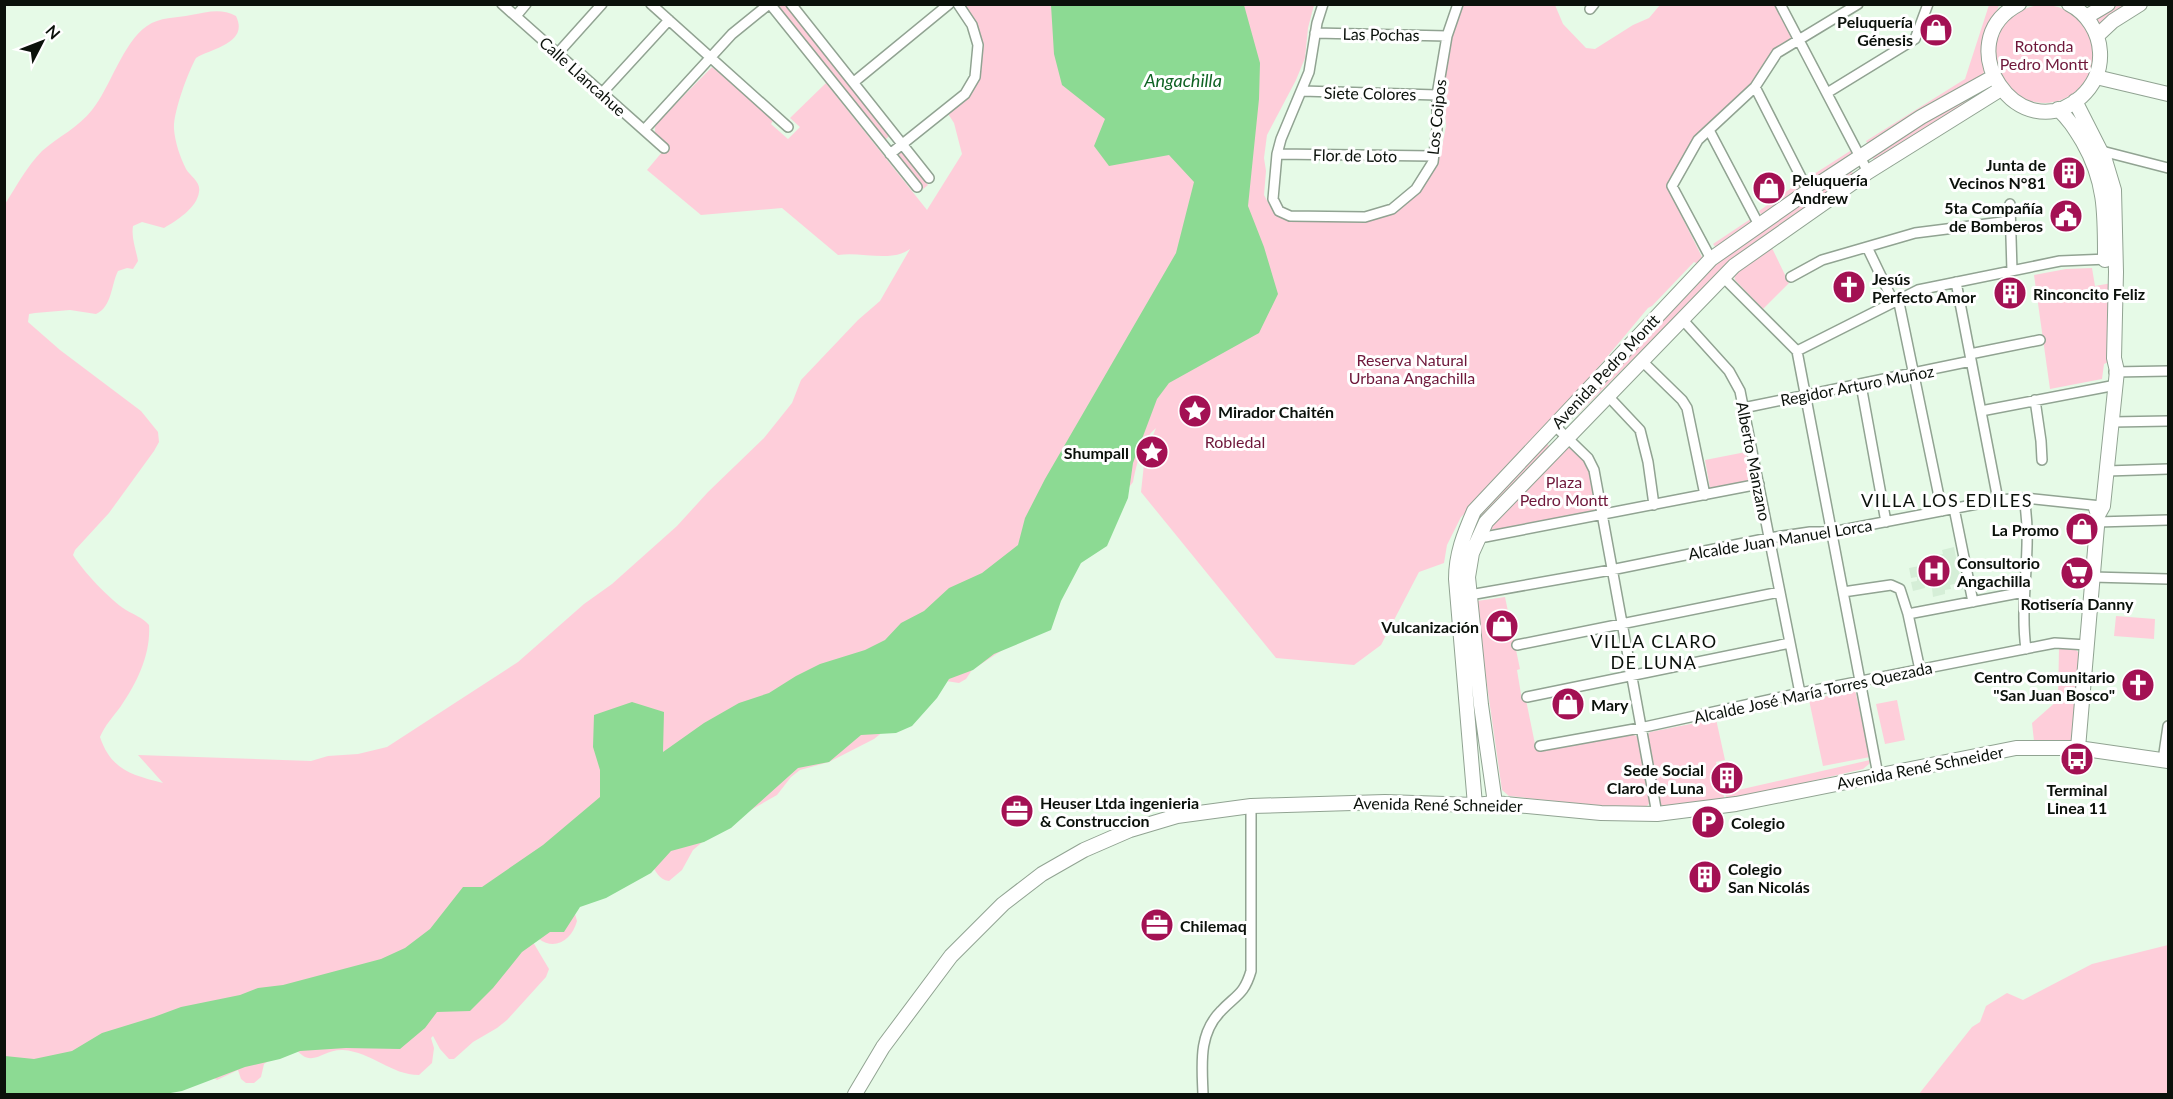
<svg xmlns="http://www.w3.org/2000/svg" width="2173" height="1099" viewBox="0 0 2173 1099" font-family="Lato,sans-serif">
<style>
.built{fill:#d5eed7}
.green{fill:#feceda}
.water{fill:#8cda93}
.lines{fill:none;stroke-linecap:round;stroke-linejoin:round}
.street-casing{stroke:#91a392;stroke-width:12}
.secondary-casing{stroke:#91a392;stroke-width:16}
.street{stroke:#fff;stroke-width:9}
.secondary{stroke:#fff;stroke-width:14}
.labels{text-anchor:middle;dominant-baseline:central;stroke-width:6;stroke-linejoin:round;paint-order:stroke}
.poi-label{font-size:16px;font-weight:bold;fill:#0b110b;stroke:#fff;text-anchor:start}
.street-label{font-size:16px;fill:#0b110b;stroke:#fff}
.park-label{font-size:16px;fill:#6e173a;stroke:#fff}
.water-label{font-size:18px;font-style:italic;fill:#106324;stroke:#fff}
.neighbourhood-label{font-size:18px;letter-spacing:1.5px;fill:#0b110b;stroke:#fff}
</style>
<rect width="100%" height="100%" fill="#e6fae7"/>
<!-- built -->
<path class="built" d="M1954,547L1959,573H1962L1964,589L1960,590L1958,583L1950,585L1951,589L1945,590V594L1933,597L1932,588L1937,586L1935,578L1924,581L1925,588L1913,591L1911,582L1917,581V577L1911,578L1909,568L1940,562L1938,555L1943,554L1942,550Z"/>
<!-- green -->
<path class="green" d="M1995 54a49 49 0 1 1 98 0a49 49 0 1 1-98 0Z
M777,5H786L889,136L884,141Z
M964,5H1314L1308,28L1305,58L1296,80L1267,135L1264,158L1266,171L1264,195L1273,212L1281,218L1307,220L1374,214L1404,198L1435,162L1442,147L1446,126L1444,92L1448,49L1463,5H1555L1563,24L1586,48L1595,49L1633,25L1649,18L1660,5H1778L1793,35L1792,41L1756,81L1693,140L1667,187L1703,259L1698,264L1694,262L1652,306L1648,308L1550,425L1499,481L1461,517L1447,545L1444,563L1419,572L1381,645L1354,665L1276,658L1141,492L1145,455L1156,428C1141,440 1137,464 1133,482L1007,647L972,670L966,679L959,683L946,681L874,739L829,762L800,770L791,777L777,795L719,828L693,850L682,870L669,881C659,880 655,870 650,862L573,907L577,921C572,940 555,951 539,939L533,942L549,969L546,977L507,1020L497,1028L473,1042L454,1059H449L440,1049L433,1036L431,1038L434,1048L432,1063L419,1075C391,1075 372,1052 343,1050C321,1049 311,1072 293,1045L264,1064L261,1077L254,1083H246L241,1079L238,1070L217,1080L214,1078L5,1094V204C16,187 27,166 42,151C58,137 79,127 92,110C110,88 123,42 147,26C159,17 177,18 191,15C208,12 221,8 236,16C249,43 213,48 196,58C188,72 173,113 174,129C175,142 180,157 186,169C191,177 201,182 199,192C197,208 176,221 164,228L142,222L133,226C131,238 136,249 138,261L133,269L127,268L118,271C111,285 112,307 96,314L70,310L35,313L29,314L28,322L60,350L141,411L158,432L159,442L154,451L109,513L75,550L73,555C83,571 109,599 126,610C134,615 142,617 149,625C151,654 137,683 121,706C113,717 105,725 100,737C111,770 132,775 163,783L138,755L311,761L328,756L358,754L387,747L518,662L584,604L612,584L677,526L708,492L764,438L792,403L801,380L858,320L880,301L910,249C891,263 861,251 838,255L782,208L701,215L647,170L668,145L655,133V125L712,67L774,119L771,124L788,139L800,127L790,118L826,83L927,210L962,154L954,123L945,109C951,105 959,100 963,94C979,73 978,26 964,5Z
M1989,5H1999L1981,53L1984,71L1982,79L1868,145L1866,141L1965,79Z
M2118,5H2131L2097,26L2094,20Z
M1990,82L1993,89L1875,161L1873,158V156L1925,120Z
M1850,151L1854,156L1814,183L1811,176Z
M899,153H903L928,185L923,189L898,158L897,155Z
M1849,169L1853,173L1852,176L1728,264L1577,415L1572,413L1716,261Z
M1797,184L1801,190L1763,217L1759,211Z
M1752,218L1754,222L1717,249L1713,244Z
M1771,246L1789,283L1763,309L1735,280L1734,274L1739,267Z
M2092,268L2095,286L2112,283L2113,360L2104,364L2102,379L2050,389L2034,275L2066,269Z
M1547,443L1550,448L1462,562L1478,514L1544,444Z
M1565,448H1572L1584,459L1587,464L1598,514L1489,535L1486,530Z
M1751,451L1756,480L1713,490L1710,488L1705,460Z
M1505,597L1520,669L1517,670L1522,700H1526L1536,749L1632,734L1638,737L1651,801L1647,806L1609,807L1509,796L1502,790L1476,608L1477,601Z
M2116,616L2155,619L2154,639L2114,636Z
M2059,649H2075L2079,653L2074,741H2034L2032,723L2058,700Z
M1855,690L1870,757L1823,766L1809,700Z
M1897,700L1905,740L1885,744L1876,704Z
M1716,719L1725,760L1716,762L1725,801L1665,809L1659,803L1646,738L1650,732Z
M1870,760L1869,764L1863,769L1727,801L1725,793Z
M2168,945V1094H1919L1972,1027L1980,1022L1986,1006L2007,993L2023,1000L2092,964Z"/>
<!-- water -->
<path class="water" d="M1051,5H1244L1260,63L1259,99L1248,206L1264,247L1278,294L1259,333L1169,383L1157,399L1133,463L1128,498L1107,546L1081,563L1061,601L1051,630L994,654L973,670L949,679L937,698L912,726L896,733L861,735L829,762L798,768L731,828L704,842L671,851L651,873L606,898L580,907L564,932H550L522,952L493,988L470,1011L437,1012L425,1028L400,1049L346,1048L300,1051L280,1059L245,1067L182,1091L165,1094H5V1056L34,1059L72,1051L102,1033L154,1017L181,1007L240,995L258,988L283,985L381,959L405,948L430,929L463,887H482L543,845L600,797V770L593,747L594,715L632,702L664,712L663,752L704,723L739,703L769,693L796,676L820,664L865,650L885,640L901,623L924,611L949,588L982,573L1018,545L1025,518L1045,479L1176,253L1194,182L1169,155L1109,166L1094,146L1105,119L1062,85L1054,54Z"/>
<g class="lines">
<!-- street casing -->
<g class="street-casing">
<path id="street" d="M502,4L664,148
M651,4L788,127
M770,4L917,187
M791,4L929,178
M1323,4L1317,23L1309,72L1281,139L1277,154L1273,199L1279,211L1290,216L1365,217L1392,209L1416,189L1433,162L1437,129V95L1447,36L1458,4
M1780,4L1868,172
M1590,9L1594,4
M516,16L526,4
M1315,33L1447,36
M558,53L602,4
M854,82L949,4
M1755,87L1808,191
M1302,91L1437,95
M602,93L669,20
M1827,93L1915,39L1928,4
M644,130L732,34L769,4
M1709,130L1759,225
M2098,150L2168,168
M890,154L965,94L975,77L978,45L972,25L958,4
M1277,154L1433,156
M2010,204L2012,271
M1867,247L1893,301
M1711,259L1672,186L1698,140L1755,87L1777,53L1858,4
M1723,277L1797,351L1878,775
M1791,277L1822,260L1915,233L2010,221
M1956,282L1998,500
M1898,298L1942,511
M1682,319L1729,371L1740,391L1800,693
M1797,351L1918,290L2060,261L2108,259
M1970,354L2040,340
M1642,361L1682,400L1687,408L1705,495
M2114,372L2168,371
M1861,385L1886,522
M1608,396L1640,430L1648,462L1654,505
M2035,400L2041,441L2042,460
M1743,408L1971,361
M1981,411L2116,385
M2112,422L2168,421
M1554,425L1588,458L1594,470L1657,814
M2107,471L2168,469
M2024,498C2033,548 2019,599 2026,649
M1954,508L1973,602
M2097,522L2168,520
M1478,537H1485L1759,484
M2092,577L2168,579
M1843,592L1891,585L1900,589L1908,614L1920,670
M1464,596L1611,570L1769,538L1810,532H1832L1998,500L2024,498L2101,506
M1908,614L2024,592
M1517,645L1780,592
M1527,697L1790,643
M1540,746L1640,728L1800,693L2055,643L2087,645
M2163,760L2168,726
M1203,1094C1202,1065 1198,1034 1221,1011C1236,995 1244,995 1251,971V806"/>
</g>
<!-- secondary casing -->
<g class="secondary-casing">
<path id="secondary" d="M2019,4C1946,42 2019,151 2081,97C2094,85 2101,69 2100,52C2099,32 2087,13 2069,4
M2086,17L2108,4
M2097,36L2113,21L2140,4
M2096,77L2168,94
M2075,101L2105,160L2114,190L2116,272L2114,358L2117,371L2103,506L2098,515
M2058,109C2069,119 2075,129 2083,142C2106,182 2105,215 2105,260
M2078,748L2098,515L2096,508
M1495,803L1481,705L1468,577L1472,553L1486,522L1734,266L1868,172L2001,89
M1475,805L1456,579C1456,554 1464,534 1474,511L1711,259L1808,191L1921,117L1993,77
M855,1094L883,1047L951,956L1003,904L1042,874L1084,850L1130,830L1177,816L1251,806L1385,802L1475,805L1495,803L1601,813L1657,814L1736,804L2016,748H2078L2168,761"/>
</g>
<!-- street -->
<use href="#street" class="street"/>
<!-- secondary -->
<use href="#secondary" class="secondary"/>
</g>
<!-- icons -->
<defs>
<g id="shop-disc" transform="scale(1.725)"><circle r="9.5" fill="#a31153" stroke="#fff"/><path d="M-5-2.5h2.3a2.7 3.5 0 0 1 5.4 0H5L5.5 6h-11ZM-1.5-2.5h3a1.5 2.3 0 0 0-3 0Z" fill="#fff"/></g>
<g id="building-disc" transform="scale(1.725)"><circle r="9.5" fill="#a31153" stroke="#fff"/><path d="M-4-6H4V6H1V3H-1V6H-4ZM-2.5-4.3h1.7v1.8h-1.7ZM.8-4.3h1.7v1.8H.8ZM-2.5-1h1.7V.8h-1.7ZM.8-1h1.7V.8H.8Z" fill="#fff"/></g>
<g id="civic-disc" transform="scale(1.725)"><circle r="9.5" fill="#a31153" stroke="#fff"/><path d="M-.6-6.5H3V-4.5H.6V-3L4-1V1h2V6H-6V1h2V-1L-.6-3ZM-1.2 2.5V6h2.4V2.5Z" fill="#fff"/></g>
<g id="church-disc" transform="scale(1.725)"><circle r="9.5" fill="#a31153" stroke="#fff"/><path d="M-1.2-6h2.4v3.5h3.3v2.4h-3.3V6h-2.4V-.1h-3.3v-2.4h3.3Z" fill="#fff"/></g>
<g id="sight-disc" transform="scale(1.725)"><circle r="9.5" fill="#a31153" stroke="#fff"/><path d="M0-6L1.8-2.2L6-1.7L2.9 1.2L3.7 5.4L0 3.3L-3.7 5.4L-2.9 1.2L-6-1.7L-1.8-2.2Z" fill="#fff"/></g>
<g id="hospital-disc" transform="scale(1.725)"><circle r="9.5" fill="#a31153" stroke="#fff"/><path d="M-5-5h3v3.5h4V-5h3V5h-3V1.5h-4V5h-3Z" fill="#fff"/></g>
<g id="supermarket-disc" transform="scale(1.725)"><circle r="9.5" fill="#a31153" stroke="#fff"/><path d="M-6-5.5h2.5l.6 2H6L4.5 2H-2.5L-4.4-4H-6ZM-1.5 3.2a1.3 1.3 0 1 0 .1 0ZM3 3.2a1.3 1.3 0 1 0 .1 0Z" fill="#fff"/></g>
<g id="bus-disc" transform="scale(1.725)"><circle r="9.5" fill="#a31153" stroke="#fff"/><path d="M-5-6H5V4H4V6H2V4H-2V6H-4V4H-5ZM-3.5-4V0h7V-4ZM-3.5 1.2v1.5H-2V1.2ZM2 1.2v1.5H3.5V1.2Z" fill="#fff"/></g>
<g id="office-disc" transform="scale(1.725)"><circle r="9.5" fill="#a31153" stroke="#fff"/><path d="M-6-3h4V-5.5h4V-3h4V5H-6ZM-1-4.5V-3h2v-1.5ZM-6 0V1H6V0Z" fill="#fff"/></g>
<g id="parking-disc" transform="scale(1.725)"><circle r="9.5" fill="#a31153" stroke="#fff"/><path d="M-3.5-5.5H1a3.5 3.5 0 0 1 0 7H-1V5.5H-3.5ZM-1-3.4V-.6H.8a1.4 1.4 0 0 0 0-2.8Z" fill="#fff"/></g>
</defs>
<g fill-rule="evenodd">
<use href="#shop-disc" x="1936" y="30"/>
<use href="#building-disc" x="2069" y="173"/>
<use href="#shop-disc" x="1769" y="188"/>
<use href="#civic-disc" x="2066" y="216"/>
<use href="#church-disc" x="1849" y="287"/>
<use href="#building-disc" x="2010" y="293"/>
<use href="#sight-disc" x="1195" y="411"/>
<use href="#sight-disc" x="1152" y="452"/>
<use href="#shop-disc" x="2082" y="529"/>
<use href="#hospital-disc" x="1934" y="571"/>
<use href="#supermarket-disc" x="2077" y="573"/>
<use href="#shop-disc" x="1502" y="626"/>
<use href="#church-disc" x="2138" y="685"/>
<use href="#shop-disc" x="1568" y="704"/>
<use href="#bus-disc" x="2077" y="759"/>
<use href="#building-disc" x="1727" y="778"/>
<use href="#office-disc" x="1017" y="811"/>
<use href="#parking-disc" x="1708" y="822"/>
<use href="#building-disc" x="1705" y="877"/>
<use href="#office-disc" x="1157" y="925"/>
</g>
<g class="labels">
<!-- poi labels -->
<g class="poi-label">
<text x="1913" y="21" text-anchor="end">Peluquería<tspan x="1913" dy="18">Génesis</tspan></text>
<text x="2046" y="164" text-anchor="end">Junta de<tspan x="2046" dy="18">Vecinos N°81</tspan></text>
<text x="1792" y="179">Peluquería<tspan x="1792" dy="18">Andrew</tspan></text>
<text x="2043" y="207" text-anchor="end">5ta Compañía<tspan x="2043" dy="18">de Bomberos</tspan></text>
<text x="1872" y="278">Jesús<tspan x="1872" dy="18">Perfecto Amor</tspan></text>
<text x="2033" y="293">Rinconcito Feliz</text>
<text x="1218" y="411">Mirador Chaitén</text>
<text x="1129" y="452" text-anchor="end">Shumpall</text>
<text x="2059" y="529" text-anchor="end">La Promo</text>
<text x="1957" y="562">Consultorio<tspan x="1957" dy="18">Angachilla</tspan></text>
<text x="2077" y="603" text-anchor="middle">Rotisería Danny</text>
<text x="1479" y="626" text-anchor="end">Vulcanización</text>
<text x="2115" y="676" text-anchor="end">Centro Comunitario<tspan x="2115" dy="18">"San Juan Bosco"</tspan></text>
<text x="1591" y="704">Mary</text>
<text x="1704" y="769" text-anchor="end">Sede Social<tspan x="1704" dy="18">Claro de Luna</tspan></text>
<text x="2077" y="789" text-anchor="middle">Terminal<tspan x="2077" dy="18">Linea 11</tspan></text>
<text x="1040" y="802">Heuser Ltda ingenieria<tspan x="1040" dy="18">&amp; Construccion</tspan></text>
<text x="1731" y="822">Colegio</text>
<text x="1728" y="868">Colegio<tspan x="1728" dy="18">San Nicolás</tspan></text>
<text x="1180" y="925">Chilemaq</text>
</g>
<!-- street labels -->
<g class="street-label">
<text transform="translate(1381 34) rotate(1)">Las Pochas</text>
<text transform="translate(583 76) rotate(42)">Calle Llancahue</text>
<text transform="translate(1370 93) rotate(1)">Siete Colores</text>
<text transform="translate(1436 117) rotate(-84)">Los Coipos</text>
<text transform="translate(1355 155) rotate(1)">Flor de Loto</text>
<text transform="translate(1605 371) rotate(-47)">Avenida Pedro Montt</text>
<text transform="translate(1857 385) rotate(-11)">Regidor Arturo Muñoz</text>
<text transform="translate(1754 461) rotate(79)">Alberto Manzano</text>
<text transform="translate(1780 539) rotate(-9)">Alcalde Juan Manuel Lorca</text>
<text transform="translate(1813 692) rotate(-12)">Alcalde José María Torres Quezada</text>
<text transform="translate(1920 767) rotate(-11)">Avenida René Schneider</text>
<text transform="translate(1438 804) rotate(1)">Avenida René Schneider</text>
</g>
<!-- park labels -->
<g class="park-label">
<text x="2044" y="45">Rotonda<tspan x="2044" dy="18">Pedro Montt</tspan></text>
<text x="1412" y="359">Reserva Natural<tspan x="1412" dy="18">Urbana Angachilla</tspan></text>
<text x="1235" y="441">Robledal</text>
<text x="1564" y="481">Plaza<tspan x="1564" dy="18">Pedro Montt</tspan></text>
</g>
<!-- water labels -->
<g class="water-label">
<text x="1183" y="80">Angachilla</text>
</g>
<!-- neighbourhood labels -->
<g class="neighbourhood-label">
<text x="1947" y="500">VILLA LOS EDILES</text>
<text x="1654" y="641">VILLA CLARO<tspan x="1654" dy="21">DE LUNA</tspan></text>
</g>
</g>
<!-- border -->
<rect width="2173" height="1099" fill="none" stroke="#0b110b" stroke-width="12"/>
<!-- north arrow -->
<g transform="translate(42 42) rotate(48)" stroke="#ffffff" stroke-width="4.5" paint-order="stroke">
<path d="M0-4.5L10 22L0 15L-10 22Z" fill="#0b110b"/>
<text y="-9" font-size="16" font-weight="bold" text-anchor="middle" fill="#0b110b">N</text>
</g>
</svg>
